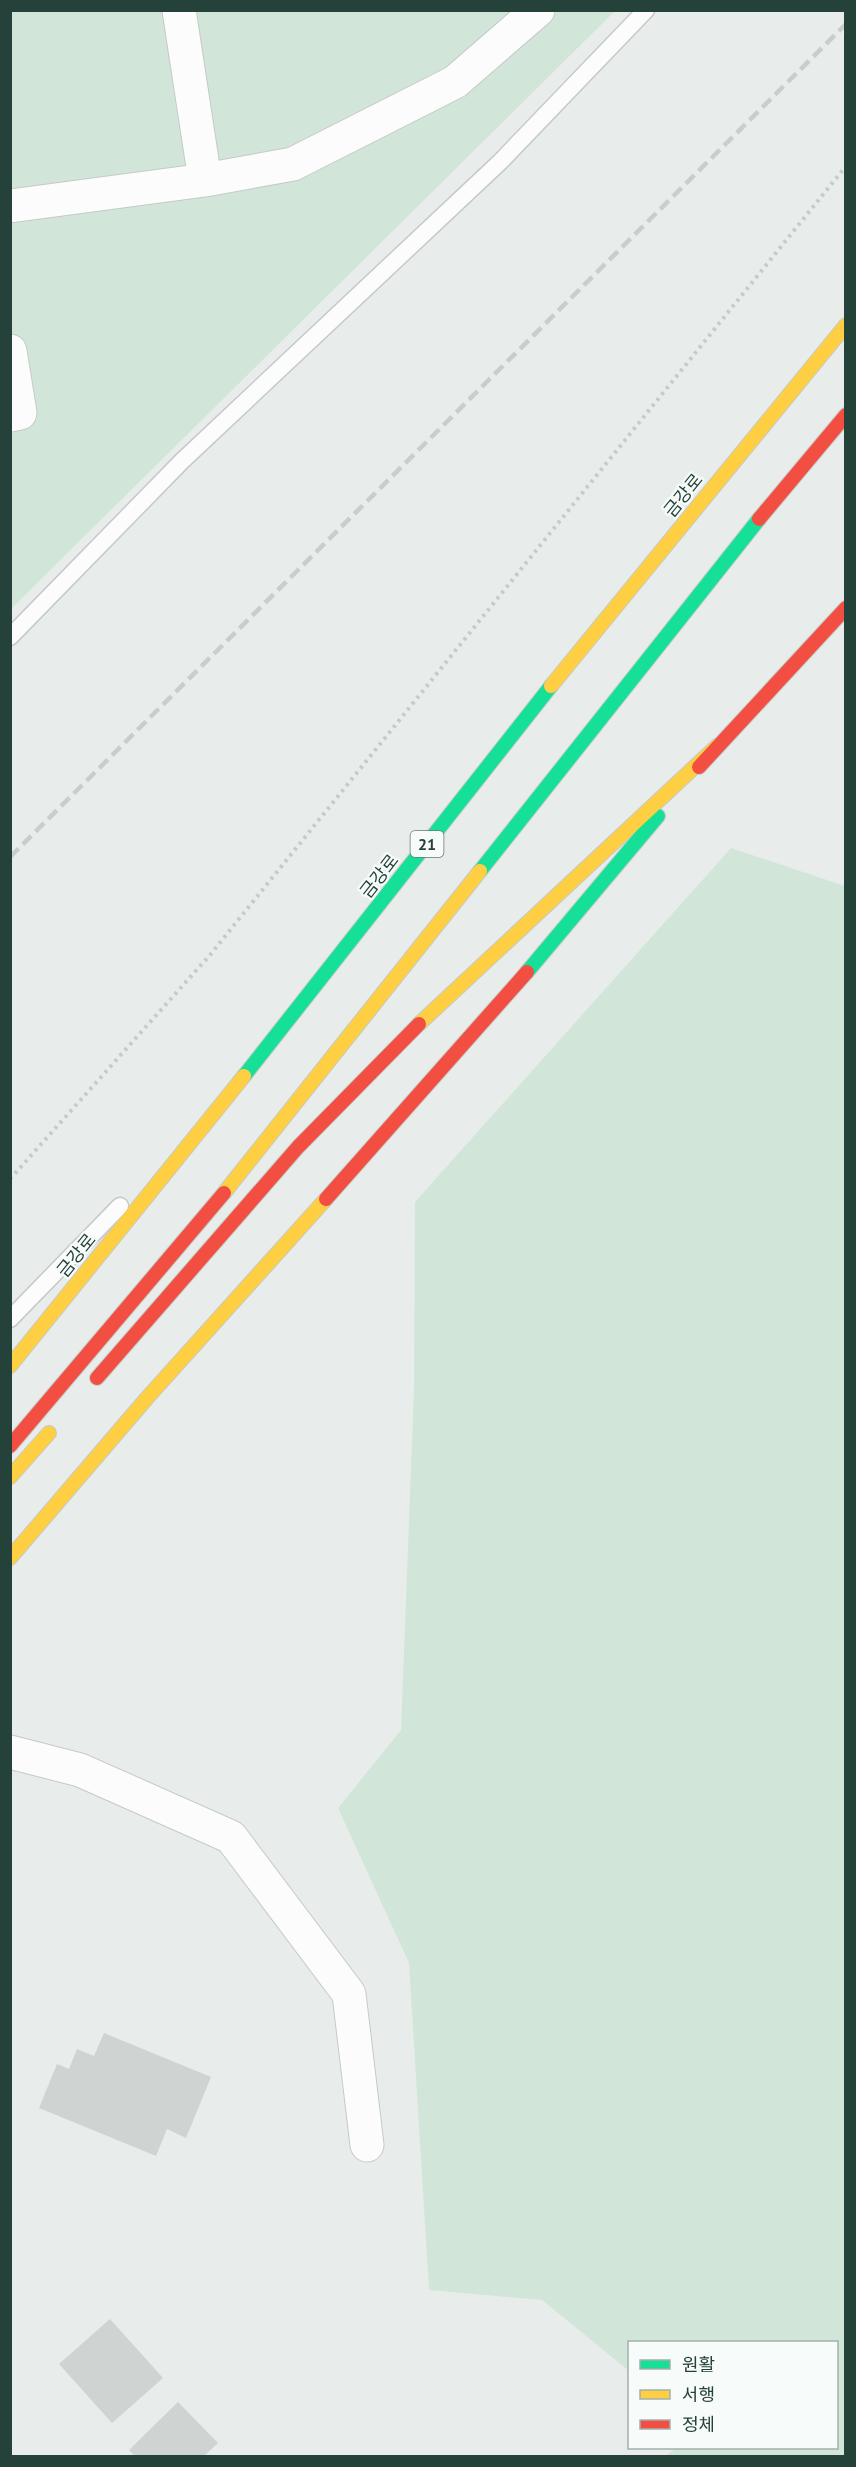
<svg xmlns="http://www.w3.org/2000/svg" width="856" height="2467" viewBox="0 0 856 2467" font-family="'PT Sans','Noto Sans KR',sans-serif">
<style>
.green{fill:#d1e6d8}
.building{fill:#cfd4d2}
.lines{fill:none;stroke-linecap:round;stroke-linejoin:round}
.lane-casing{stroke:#c5cac8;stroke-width:19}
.street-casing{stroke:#c5cac8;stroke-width:35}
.fast-casing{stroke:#c3cbc8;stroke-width:16}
.slow-casing{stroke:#c3cbc8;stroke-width:16}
.jam-casing{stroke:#c3cbc8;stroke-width:16}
.path{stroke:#c3ccca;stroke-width:4;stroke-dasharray:3 4.5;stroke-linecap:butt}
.lane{stroke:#fcfcfc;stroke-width:16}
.street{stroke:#fcfcfc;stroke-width:33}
.fast{stroke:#16e098;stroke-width:14}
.slow{stroke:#ffcf43;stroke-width:14}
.jam{stroke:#f24e42;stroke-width:14}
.rail{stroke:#c9cdcc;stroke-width:4.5;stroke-dasharray:12 6;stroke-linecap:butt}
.labels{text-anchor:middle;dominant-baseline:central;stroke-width:4.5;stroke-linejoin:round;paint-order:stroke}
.shield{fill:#f7fbf9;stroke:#637a73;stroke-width:1.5}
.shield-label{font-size:16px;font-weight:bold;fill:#24423a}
.street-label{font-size:18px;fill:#24423a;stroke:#f7fbf9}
</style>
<rect width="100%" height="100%" fill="#e8edeb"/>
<!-- green -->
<path class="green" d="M11,11H615L11,609Z
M731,848L845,886V2456H666L676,2448H836V2342H630L629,2371L542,2300L429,2290L409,1963L338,1808L401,1730L414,1389L415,1202Z"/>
<!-- building -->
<path class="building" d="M104,2033L211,2077L186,2138L167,2129L156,2156L39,2108L57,2064L69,2069L77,2049L94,2056Z
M110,2319L163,2378L112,2423L59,2364Z
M178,2402L218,2443L204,2456H135L129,2450Z"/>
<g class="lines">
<!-- lane casing -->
<g class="lane-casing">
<path id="lane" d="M10,637L182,461L500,162L646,10
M10,1319L120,1206"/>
</g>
<!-- street casing -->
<g class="street-casing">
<path id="street" d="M179,10L205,180
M10,206L205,180L293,164L455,82L538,10
M10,351L20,413L10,415
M10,1752L80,1770L231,1837L349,1994L367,2145"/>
</g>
<!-- fast casing -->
<g class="fast-casing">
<path id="fast" d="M480,871L759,519
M527,972L658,816
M244,1076L551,686"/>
</g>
<!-- slow casing -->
<g class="slow-casing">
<path id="slow" d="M551,686L846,325
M419,1024L717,746
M224,1193L480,871
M10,1366L244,1076
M10,1477L49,1433
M10,1558L147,1398L326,1199"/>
</g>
<!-- jam casing -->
<g class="jam-casing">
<path id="jam" d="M759,519L846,415
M699,767L846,608
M326,1199L527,972
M97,1378L298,1147L419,1024
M10,1446L224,1193"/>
</g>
<!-- path -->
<path class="path" d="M10,1179L210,955L846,166"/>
<!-- lane -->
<use href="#lane" class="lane"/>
<!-- street -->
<use href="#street" class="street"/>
<!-- fast -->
<use href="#fast" class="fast"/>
<!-- slow -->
<use href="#slow" class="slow"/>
<!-- jam -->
<use href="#jam" class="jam"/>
<!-- rail -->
<path class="rail" d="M10,857L846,24"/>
</g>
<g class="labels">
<!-- shield labels -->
<rect class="shield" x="410.5" y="831" width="33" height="26" rx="4.5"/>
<g class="shield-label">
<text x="427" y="844">21</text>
</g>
<!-- street labels -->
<g class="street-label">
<text transform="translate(683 495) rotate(-51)">금강로</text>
<text transform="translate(379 876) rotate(-52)">금강로</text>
<text transform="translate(76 1255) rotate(-51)">금강로</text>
</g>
</g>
<!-- border -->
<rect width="856" height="2467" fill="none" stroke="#24423a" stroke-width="24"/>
<!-- legend -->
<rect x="628" y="2341" width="210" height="108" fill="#f7fbf9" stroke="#a3b1ad" stroke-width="1.5"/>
<rect x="640" y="2360" width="30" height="9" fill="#16e098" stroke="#a3b1ad" stroke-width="1.5"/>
<text x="682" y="2371" font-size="18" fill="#24423a">원활</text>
<rect x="640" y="2390" width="30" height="9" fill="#ffcf43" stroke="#a3b1ad" stroke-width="1.5"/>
<text x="682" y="2401" font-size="18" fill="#24423a">서행</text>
<rect x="640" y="2420" width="30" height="9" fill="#f24e42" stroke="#a3b1ad" stroke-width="1.5"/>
<text x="682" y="2431" font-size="18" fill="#24423a">정체</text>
</svg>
